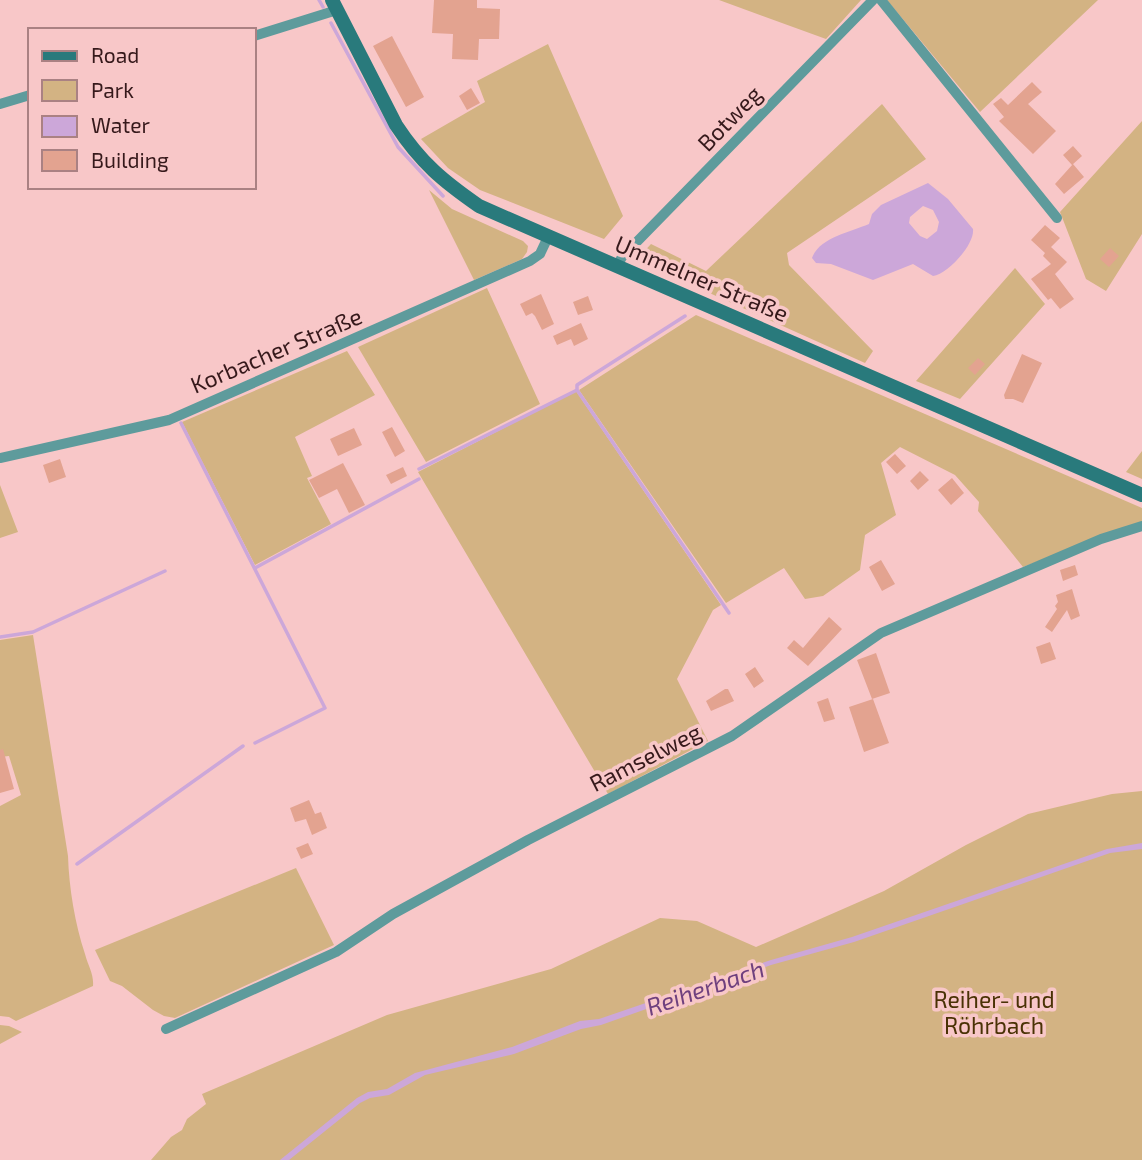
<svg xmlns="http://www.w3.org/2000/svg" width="1142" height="1160" viewBox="0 0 1142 1160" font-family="'Exo 2',sans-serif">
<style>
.green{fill:#d3b383}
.water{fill:#cca7d9;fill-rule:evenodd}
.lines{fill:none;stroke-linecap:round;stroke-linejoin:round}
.stream{stroke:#cca7d9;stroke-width:3.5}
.building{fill:#e3a390}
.street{stroke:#5e9b9c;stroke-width:10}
.secondary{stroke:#297a7c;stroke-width:14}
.labels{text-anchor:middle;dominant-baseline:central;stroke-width:7;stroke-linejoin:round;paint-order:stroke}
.street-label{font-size:23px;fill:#36191b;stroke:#f8c7c8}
.park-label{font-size:23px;fill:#4a3205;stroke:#f8c7c8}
.water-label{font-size:24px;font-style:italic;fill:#6f407e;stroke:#f8c7c8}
</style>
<rect width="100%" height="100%" fill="#f8c7c8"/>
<!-- green -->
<path class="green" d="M719,0H861L826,39Z
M887,0H1098L980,112Z
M548,44L623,216L604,239L480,190L448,168L421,139L485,102L477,81Z
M882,104L926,159L787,253L789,265L873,351L865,363L636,260L651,244L706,271Z
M1142,121V234L1106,291L1086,279L1060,212Z
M429,190L452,209L523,241L528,246L527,252L522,259L474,280Z
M1015,268L1045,304L960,399L916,381Z
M487,288L540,404L426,462L358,347Z
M696,315L1142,508V522L1023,567L978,511L979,502L955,475L900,447L881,463L896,515L865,535L860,570L823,596L805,599L784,568L726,603L579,390Z
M347,351L375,395L295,437L312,476L307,478L331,524L255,565L182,422Z
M576,391L721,605L713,610L677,679L708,741L608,794L418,472Z
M1142,451V479L1126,472Z
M0,485L18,532L0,538Z
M33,635L68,856C69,888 75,924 85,954C88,966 94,974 93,986L16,1021L9,1017L0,1016V806L21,795L9,756L0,757V640Z
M1142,791V1160H151L171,1137L182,1130L187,1119L206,1104L202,1094L387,1015L551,969L660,918L697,921L756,947L884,891L966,845L1028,814L1112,794Z
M296,868L334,945L175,1018L164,1016L153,1010L122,986L110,981L95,950Z
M0,1025L9,1026L22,1032L0,1044Z"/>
<!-- water -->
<path class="water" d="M928,183L948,199L973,229C975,244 948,274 933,276L913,264L873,280L831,264L816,263L812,258C819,238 850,232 869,224L872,214L881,205ZM923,206L933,210L939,222L937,231L927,239L920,236L909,223L910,217Z
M1142,843V849L1110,853L854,942L771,965L601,1025L581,1029L514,1054L425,1075L389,1095L370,1098L360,1103L289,1160H280L357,1098L368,1092L387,1089L415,1073L512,1047L580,1021L599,1019L771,960L852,937L1107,849Z"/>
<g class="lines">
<!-- stream -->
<path class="stream" d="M319,0L323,7
M331,23L398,147L443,196
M577,390L729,613
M181,423L325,708L255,743
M419,469L577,390V385L685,316
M255,568L419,479
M0,637L33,632L165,571
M77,864L243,746"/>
</g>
<!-- building -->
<path class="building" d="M434,0H477V8L500,9L499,39H479L478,60L452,59L453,34L432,33Z
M392,36L424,97L406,107L373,46Z
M1032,82L1042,92L1028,104L1056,131L1033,154L999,121L1004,117L993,104L1001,98L1008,105Z
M471,88L480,103L467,110L459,96Z
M1073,146L1082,156L1072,165L1063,155Z
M1073,164L1084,177L1064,194L1055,184Z
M1045,225L1060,238L1051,247L1067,262L1055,274L1074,299L1060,309L1051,298L1048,300L1031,279L1051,264L1043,256L1045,253L1031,240Z
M1110,248L1119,256L1109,267L1100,259Z
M541,294L554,324L542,330L535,316L532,313L526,316L520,304Z
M588,296L593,310L578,315L573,302Z
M581,323L588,339L574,346L571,339L557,345L553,336Z
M1022,354L1042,363L1023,403L1013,399H1005L1004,395Z
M978,358L985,364L975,375L968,368Z
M392,427L405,451L395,457L382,432Z
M354,428L362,445L338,456L330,439Z
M895,454L906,466L897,474L886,462Z
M60,459L66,477L49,483L43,465Z
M343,463L365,505L349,513L337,489L319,498L309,480Z
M403,467L407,476L391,484L386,475Z
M920,471L929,480L918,490L910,481Z
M952,478L964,493L951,505L938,490Z
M881,560L895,584L882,591L869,567Z
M1075,565L1078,575L1063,581L1060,570Z
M1072,589L1080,616L1071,620L1067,610L1052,632L1045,627L1057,609L1055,606L1058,602L1056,595Z
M829,617L842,629L808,666L787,648L794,640L803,648Z
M1050,642L1056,659L1041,664L1036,647Z
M876,653L890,693L872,699L857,660Z
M755,667L764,681L754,688L745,674Z
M725,689H728L734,701L711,711L706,701Z
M828,698L835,719L824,722L817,702Z
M873,699L889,743L864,752L849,707Z
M3,749L14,789L0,793V750Z
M309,800L315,814L321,812L327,828L312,835L306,819L295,822L290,808Z
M308,843L313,854L301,859L296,848Z"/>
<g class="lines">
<!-- street -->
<path class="street" d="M881,0L1057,218
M254,36L337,10
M0,104L30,95
M617,266L622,257L873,0
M0,458L169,420L530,261L540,254L548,237
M166,1029L336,952L393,914L528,840L732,736L881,633L1101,539L1142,526"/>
<!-- secondary -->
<path class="secondary" d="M332,0L396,125C421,163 443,181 479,206L1142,495"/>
</g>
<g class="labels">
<!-- street labels -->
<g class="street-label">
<text transform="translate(729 118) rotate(-46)">Botweg</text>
<text transform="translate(702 278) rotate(23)">Ummelner Straße</text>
<text transform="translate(276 350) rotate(-23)">Korbacher Straße</text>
<text transform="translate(645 757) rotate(-27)">Ramselweg</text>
</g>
<!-- park labels -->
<g class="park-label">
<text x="994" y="999">Reiher- und<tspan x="994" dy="26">Röhrbach</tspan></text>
</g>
<!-- water labels -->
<g class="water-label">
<text transform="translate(705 987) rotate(-19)">Reiherbach</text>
</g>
</g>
<!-- legend -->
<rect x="28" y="28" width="228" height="161" fill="#f8c7c8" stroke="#aa8183" stroke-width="2"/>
<rect x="42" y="51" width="35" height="10" fill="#297a7c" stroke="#aa8183" stroke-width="2"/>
<text x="91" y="63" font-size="21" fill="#36191b">Road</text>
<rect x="42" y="80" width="35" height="21" fill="#d3b383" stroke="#aa8183" stroke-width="2"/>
<text x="91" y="98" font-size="21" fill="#36191b">Park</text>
<rect x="42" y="116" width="35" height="21" fill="#cca7d9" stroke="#aa8183" stroke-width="2"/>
<text x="91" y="133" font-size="21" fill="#36191b">Water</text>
<rect x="42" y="150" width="35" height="21" fill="#e3a390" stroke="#aa8183" stroke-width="2"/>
<text x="91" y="168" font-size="21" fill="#36191b">Building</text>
</svg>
